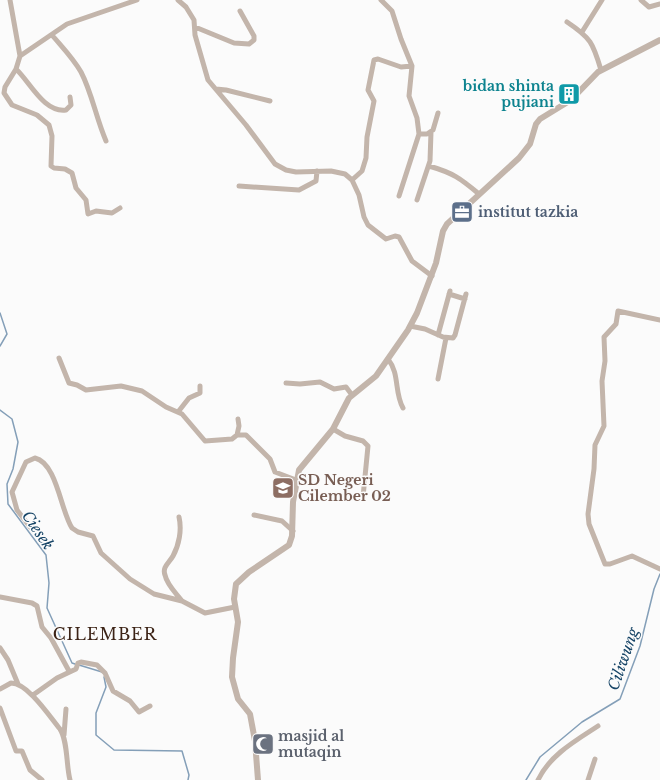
<svg xmlns="http://www.w3.org/2000/svg" width="660" height="780" viewBox="0 0 660 780" font-family="'Libre Baskerville',serif">
<style>
.lines{fill:none;stroke-linecap:round;stroke-linejoin:round}
.stream{stroke:#849fb8;stroke-width:1.5}
.minor{stroke:#c3b5ab;stroke-width:5}
.tertiary{stroke:#c3b5ab;stroke-width:6}
.labels{text-anchor:middle;dominant-baseline:central;stroke-width:3;stroke-linejoin:round;paint-order:stroke}
.culture-label{font-size:14px;font-weight:bold;fill:#0d838f;stroke:#fbfbfb;text-anchor:end}
.service-label{font-size:14px;font-weight:bold;fill:#4e5e75;stroke:#fbfbfb;text-anchor:start}
.education-label{font-size:14px;font-weight:bold;fill:#785e54;stroke:#fbfbfb;text-anchor:start}
.worship-label{font-size:14px;font-weight:bold;fill:#5b616d;stroke:#fbfbfb;text-anchor:start}
.water-label{font-size:15px;font-style:italic;fill:#174567;stroke:#fbfbfb}
.quarter-label{font-size:16px;letter-spacing:1px;fill:#3c2316;stroke:#fbfbfb}
</style>
<rect width="100%" height="100%" fill="#fbfbfb"/>
<g class="lines">
<!-- stream -->
<path class="stream" d="M0,313L7,334L0,346
M0,410L12,419L18,442L13,469L7,484L8,504L46,555L49,583L47,608L72,663L75,664
M79,665L102,672
M104,677L106,687L96,713V735L114,750L182,751L189,775L188,780
M526,780L540,757L582,722L620,699L640,646L654,589L660,574"/>
<!-- minor -->
<path class="minor" d="M10,0L20,56L16,69L5,87L4,93L12,105L37,115L49,125L52,136L51,166L54,168L65,169L72,173L76,188L86,200L88,214L96,211L112,213L120,208
M178,0L186,7L194,20L195,35L208,80L246,125L275,164L286,170L296,172L331,171L345,174L352,180L359,195L364,217L368,225L386,239L395,236L399,237L412,261L432,276
M641,0L649,7L660,4
M567,22C591,38 593,43 601,70
M195,27L234,43L249,44L254,40V36L240,11
M582,32L602,0
M52,35C62,47 73,58 81,72C92,93 96,118 106,141
M20,56L67,24L137,0
M16,69C30,82 44,113 66,110L71,105L70,97
M216,89L226,90L270,101
M419,134H427L433,130L438,113
M429,166C453,173 460,178 479,194
M352,180L362,171L366,158L367,137L374,101L368,90L374,60L378,59L401,67L412,66L401,39L392,11L381,0
M239,186L299,190L316,181L317,171
M399,196L419,134L417,118L409,96L412,66
M417,200L430,161L431,132
M449,294L465,299
M660,320L618,311L616,324L604,337L605,361L602,381L604,426L595,445L594,469L588,514L589,524L605,564H610L632,556L660,569
M410,326L425,329L443,337L453,338L455,335L466,294
M438,335L450,291
M59,358L69,383L77,385L86,390L121,386L142,391L166,407L182,414L205,441L232,439L237,435H246L270,459L275,472L296,480
M388,359C400,374 394,392 403,408
M438,379L446,338
M286,383L300,384L320,382L334,389L346,387L352,395
M178,412L189,398L200,393V386
M333,429L345,436L363,441L368,446L363,497
M237,435L239,426L238,419
M254,515L282,521L293,531
M179,517C182,530 179,545 173,556C169,563 162,567 165,575C167,585 176,593 182,601
M31,528L17,510L12,492L26,462L35,458C57,463 61,512 72,528L78,532L93,536L101,553L130,579L154,594L182,601L205,613L235,607
M0,597L32,603L37,606L42,627L51,638L69,671
M0,648L8,660L18,684
M0,689L11,683C28,683 50,717 60,729C68,741 66,765 70,780
M33,695L57,678L76,669L78,663L81,662L97,665L105,673L113,691L130,701L139,712L150,706
M0,708L16,751H22L30,770L42,780
M64,735L66,709
M538,780C550,755 575,741 598,726
M588,780L595,759"/>
<!-- tertiary -->
<path class="tertiary" d="M258,780L255,741L250,714L238,699L232,677L233,658L238,622L234,599L236,584L249,572L289,545L292,536L293,502L299,470L333,429L349,398L376,376L408,330L417,313L436,263L443,231L447,224L519,158L530,144L536,124L540,119L571,100L598,72L660,40"/>
</g>
<!-- icons -->
<defs>
<g id="building-square" transform="scale(1.15)"><rect x="-9" y="-9" width="18" height="18" rx="4" fill="#0f9aa8" stroke="#fbfbfb"/><path d="M-4-6H4V6H1V3H-1V6H-4ZM-2.5-4.3h1.7v1.8h-1.7ZM.8-4.3h1.7v1.8H.8ZM-2.5-1h1.7V.8h-1.7ZM.8-1h1.7V.8H.8Z" fill="#fff"/></g>
<g id="office-square" transform="scale(1.15)"><rect x="-9" y="-9" width="18" height="18" rx="4" fill="#5c6f8a" stroke="#fbfbfb"/><path d="M-6-3h4V-5.5h4V-3h4V5H-6ZM-1-4.5V-3h2v-1.5ZM-6 0V1H6V0Z" fill="#fff"/></g>
<g id="school-square" transform="scale(1.15)"><rect x="-9" y="-9" width="18" height="18" rx="4" fill="#8d6e63" stroke="#fbfbfb"/><path d="M0-5L7-2L0 1L-7-2ZM-4 1L0 2.5L4 1V4Q0 6-4 4Z" fill="#fff"/></g>
<g id="mosque-square" transform="scale(1.15)"><rect x="-9" y="-9" width="18" height="18" rx="4" fill="#6b7280" stroke="#fbfbfb"/><path d="M3.5-4.9A6 6 0 1 0 3.5 4.9A5 5 0 1 1 3.5-4.9Z" fill="#fff"/></g>
</defs>
<g fill-rule="evenodd">
<use href="#building-square" x="569" y="94"/>
<use href="#office-square" x="462" y="212"/>
<use href="#school-square" x="283" y="488"/>
<use href="#mosque-square" x="263" y="744"/>
</g>
<g class="labels">
<!-- culture labels -->
<g class="culture-label">
<text x="554" y="86">bidan shinta<tspan x="554" dy="16">pujiani</tspan></text>
</g>
<!-- service labels -->
<g class="service-label">
<text x="478" y="212">institut tazkia</text>
</g>
<!-- education labels -->
<g class="education-label">
<text x="298" y="480">SD Negeri<tspan x="298" dy="16">Cilember 02</tspan></text>
</g>
<!-- worship labels -->
<g class="worship-label">
<text x="278" y="736">masjid al<tspan x="278" dy="16">mutaqin</tspan></text>
</g>
<!-- water labels -->
<g class="water-label">
<text transform="translate(38 530) rotate(56)">Ciesek</text>
<text transform="translate(623 659) rotate(-71)">Ciliwung</text>
</g>
<!-- quarter labels -->
<g class="quarter-label">
<text x="105" y="634">CILEMBER</text>
</g>
</g>
</svg>
